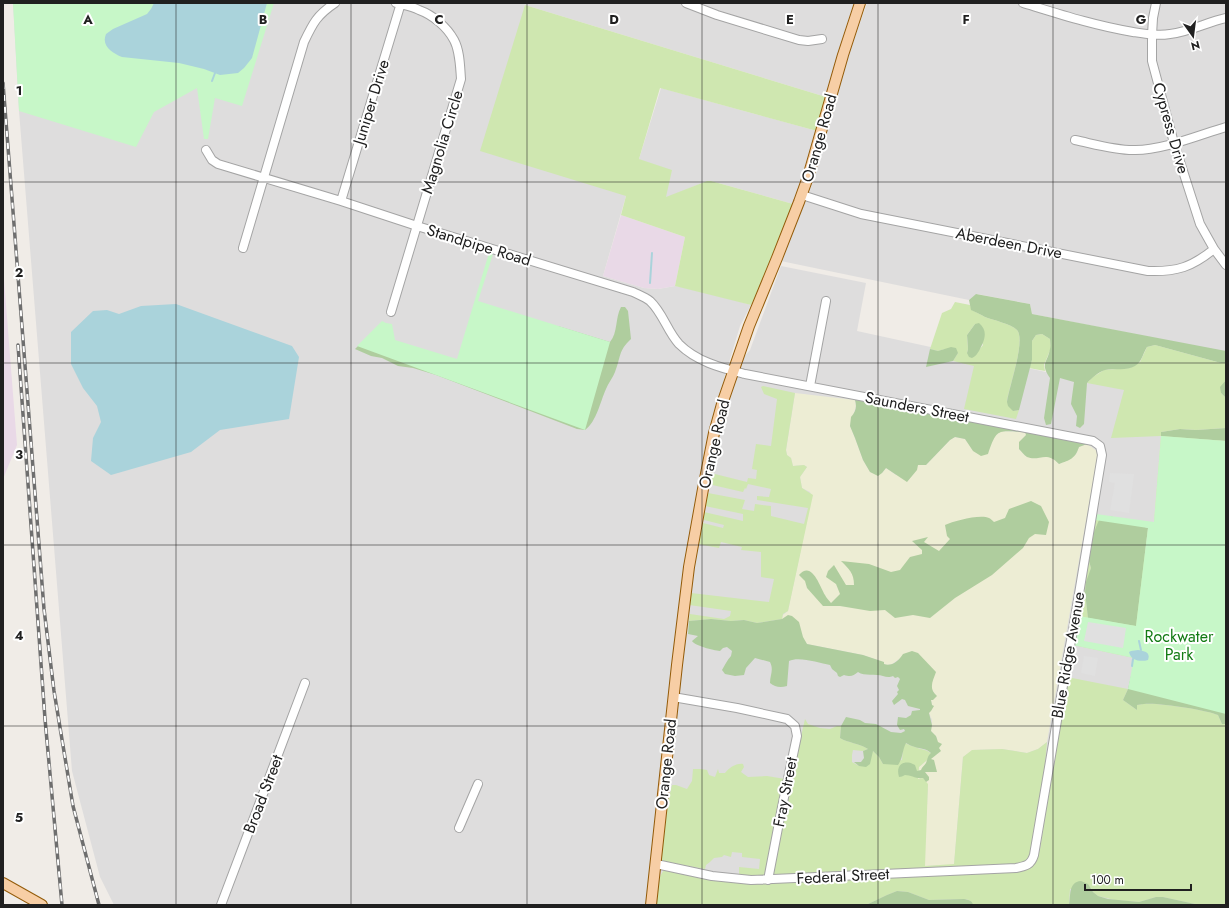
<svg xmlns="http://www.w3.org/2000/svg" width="1229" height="908" viewBox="0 0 1229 908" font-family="Jost,sans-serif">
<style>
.residential{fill:#dedddd}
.industrial{fill:#e9d9e7}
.farmland{fill:#ededd4}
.grass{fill:#cfe7b0;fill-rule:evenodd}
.forest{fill:#afcd9e}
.park{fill:#c7f7c8}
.parking{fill:#e0e0e0}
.water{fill:#aad3db}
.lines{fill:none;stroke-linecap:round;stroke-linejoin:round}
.stream{stroke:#aad3db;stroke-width:2}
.minor-casing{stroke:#a4a4a4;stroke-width:10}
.major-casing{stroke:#935b09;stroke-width:12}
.minor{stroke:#fff;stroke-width:8}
.major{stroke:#f7cea5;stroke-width:10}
.rail-casing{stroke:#6e6e6e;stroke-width:3.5}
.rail{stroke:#fff;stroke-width:2;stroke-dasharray:6;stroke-linecap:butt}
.grid{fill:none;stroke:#202020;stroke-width:1;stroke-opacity:0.55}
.labels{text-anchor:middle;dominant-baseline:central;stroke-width:4;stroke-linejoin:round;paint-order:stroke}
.street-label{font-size:16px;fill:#202020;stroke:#fff}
.park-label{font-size:16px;fill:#127a13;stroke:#fff}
.grid-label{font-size:13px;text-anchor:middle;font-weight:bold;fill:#202020;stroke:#fff;stroke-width:4;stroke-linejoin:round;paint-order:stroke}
</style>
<rect width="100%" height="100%" fill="#f0ece7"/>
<!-- residential -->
<path class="residential" d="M13,3H854L844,33L826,97L525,5L626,196L603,276L644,288L658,289L675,286L696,288L751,305L740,326L724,379L750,350L781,266L866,283L857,331L1124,389L1161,436L1154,523L1134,658L1226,714V905H114L100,877L72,771L19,111Z
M867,3H1226V352L1032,314L1030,304L977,294L969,300L776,260Z
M661,88L817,131L805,171L793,204L711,181H707L666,198L639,159Z"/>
<!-- industrial -->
<path class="industrial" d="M621,215L685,237L675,286L658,289L644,288L603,276Z
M3,266L17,445L3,479Z"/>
<!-- farmland -->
<path class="farmland" d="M795,393L855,400L856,406L850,426L855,438L863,460L870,472L882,473L886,468L896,475L918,465H926L950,440L955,437L965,439L968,443H991L996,434L1001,431L1025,432L1027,435L1019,449L1026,456L1033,458L1047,456L1054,459L1059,464L1076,454L1079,447L1087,444L1097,451L1098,453L1047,742L1038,749L1027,753L1002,749L973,750L963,757L954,865L924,866L928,785L918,779L919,767L933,755L937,738L931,731L932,720L929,713L932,705L931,700L936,696L932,690V681L902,657L892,664L887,665L884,664L883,662L863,655L807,644L802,637L782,619L783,615L788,611L812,496L810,492L802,488L800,477L807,467L804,465L793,466L791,458L787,455L786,450Z"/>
<!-- grass -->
<path class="grass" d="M525,5L826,97L817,131L660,88L639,159L672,170L666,197L707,181H711L793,204L756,295L751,305L675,286L685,237L621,215L626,196L480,151Z
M955,302L970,305L972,310C976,312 981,315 985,317C993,320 1011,324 1017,330C1026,340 1009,387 1007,401L1013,411L1019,410L1016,419L964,409L974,366L953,361L958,353L945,349L938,351L930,349L942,313L951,309ZM975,324L983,345L979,350L967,353L968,349L967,335Z
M1042,334L1050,339L1051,348L1044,365L1045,371L1029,368L1032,360V341L1036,335Z
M1155,345L1221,363H1226V380L1225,381L1221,393L1226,398V428L1196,430L1180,429L1161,432V435L1226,441L1134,658L1073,645L1095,520L1110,516L1089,561L1091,568L1085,592L1088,617L1145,554L1148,528L1154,522L1161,436L1111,438L1124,390L1087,383L1093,377L1104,370L1130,368L1140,362L1147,347Z
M763,386L795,393L786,450L787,455L791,458L793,466L804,465L807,467L800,477L802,488L813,495L788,611L783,614L782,619L757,623L744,620L731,621L711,619L689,621L690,614L724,619L730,616L731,611L689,605L691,593L769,602L774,579L761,577V552L741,550L742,547L721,542L719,548L698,544L703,523L723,528L724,525L704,520V512L743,521V514L705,506L708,493L745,500L742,509L754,511L755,504L771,506V516L804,524L808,508L757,500V496L769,497L771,489L748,484L746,489L745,488L743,492L708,484L711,473L747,482L748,478L756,479L757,470L752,469L756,444L771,446L777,399L764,394L761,387Z
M1067,677L1128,689L1123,700L1137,710V705C1139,705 1141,704 1143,704C1156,702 1207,710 1218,715L1222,724H1226V904H1195L1163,897H1156L1139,902L1115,900L1098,896L1093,892L1091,888L1070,889L1069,905H973L969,900L964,899L929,900L908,892L897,891L887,895L866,905H656L660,876L664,870H673L730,882L754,884L818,879L1025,869C1036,865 1036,860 1040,849Z
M805,719L808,724L820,728L830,729L837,726H841L840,738C848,743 859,743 868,749L863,751L853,750L852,755V762L859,766L873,751L879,757L883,764L902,760L903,748L905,743C909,745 912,746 915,747C922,750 927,749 933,755L919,767L918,779L923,778L928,784L925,866L954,864L963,757L972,750L1002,749L1027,753L1038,749L1047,742L1044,775L1030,859L1024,864L739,877V867L759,869L760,859L742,857V853L732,852L731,857L724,855L722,857L714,858L710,862L706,865L705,869L661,861L668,802L672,785H676L687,789L692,781L693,769H701L707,770L709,775L715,777L718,769L719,773H725C729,768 736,763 743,764L744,767L741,772L748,777L767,776L791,780Z"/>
<!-- forest -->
<path class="forest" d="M976,294L1030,304L1032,314L1226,351V363H1221L1155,345L1147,347C1143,353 1142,362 1135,366C1127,371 1114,368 1105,370C1098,372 1092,378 1087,383L1084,424L1080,428L1076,426L1077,416L1071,404L1074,382L1060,378L1051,424L1046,425L1044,418L1050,378C1040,363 1047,364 1050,349C1051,346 1050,342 1050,339L1042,334L1036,335L1032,341V360L1019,410L1013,411L1008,406L1007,402C1009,387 1026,340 1017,330C1011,324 993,320 985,317C981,315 976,312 971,310L969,300Z
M621,307H625L628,311L631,339C618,351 621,357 615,372C613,378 608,383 606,389C600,402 597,421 585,430L577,429L436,375L413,368L398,366L382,358L371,356L355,349L367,337L393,345L450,369L558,326L610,342C618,333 615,318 621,307Z
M979,323C989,331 984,342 979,351C977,354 976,356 972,358L969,357L967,353L968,349L967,335L975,324Z
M951,347L956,348L958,353L953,361L926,367L930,349L938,351Z
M1226,380V398L1221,393L1220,387Z
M855,400L1079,441L1087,444L1079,447C1075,459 1070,460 1059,464C1046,450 1039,462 1027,457C1024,455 1021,451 1019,449V442L1026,435L1025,432C998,431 997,427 988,454L981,456L973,451L965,439L955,437L950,440L926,465H918L917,470L907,482L886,468L882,473L878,476L870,472L863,460L855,438L850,426L851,417C856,411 857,407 855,400Z
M1226,428V441L1161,436V432L1180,429L1196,430Z
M1031,501L1041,506L1049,522L1046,535L1035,534L1029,538L1023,548L992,575L955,598L930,618L913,615L895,618L885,610L870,611L840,606H823L807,588L805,581L799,575C812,560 820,587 825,595C826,598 829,600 831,603L840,594L836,584L826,577L828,571L834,565L846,585H854C854,573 849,569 841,561L869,564L891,572L900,570L910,557L922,554V550L912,541L928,537L924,542L939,551L950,539L947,536L945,525C954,521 980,514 989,518C991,519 992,520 994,522L1005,518L1009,509Z
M1110,516L1148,528L1136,626L1088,618L1085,592L1086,582L1091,568L1089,561L1094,532L1099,520Z
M788,615L792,616L799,622L803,637L807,644L863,655L884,662V664C891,667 899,661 903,654L912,651L918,653L936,672C933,681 928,688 937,696L933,700H931L932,705L934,706L931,711L929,713L932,725L931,731L936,736L938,742L942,744L939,748L941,751L931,759L934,760L937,772H925L929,777V780L926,782L923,778C916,779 911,775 905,775C903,776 901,777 899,777C895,764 905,759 915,765L917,771L921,770C922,767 924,766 926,763C928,758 927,757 931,753C926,748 921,749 915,747C912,746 909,745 906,743C902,751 903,758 898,765L883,764L879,757L873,751L870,764L866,767L859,766L854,762H861L864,758L863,751L868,749C859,743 848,743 840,738L841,726L846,717L860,720L865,723L876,724L891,732L901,733L905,731L904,729L900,730L897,725L898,717L906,718L911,715L912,711L920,710V709L908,706L905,700L902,699L894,705L892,701L898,694L897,692L899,690L897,686L900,679L898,677L895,678L893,676C887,679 883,675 877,675C870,674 863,676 858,672C853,676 851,677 844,675L840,677L838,676L837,673L832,669L830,665C819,663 799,656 789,661L787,686C780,688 775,687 770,683C770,675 774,670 770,662L755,658L746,668L744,675L735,676L725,674L722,670C725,665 727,660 731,656L732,651L727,647L723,648L720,651C713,650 695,646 692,641L698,636L688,634L689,621L711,619L731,621L744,620L757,623L782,619Z
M1131,676L1226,709V724H1222L1218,715C1207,710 1156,702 1144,704C1141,704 1139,705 1137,705V710L1123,700L1128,689Z
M1081,881L1088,884L1093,892L1098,896L1108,899L1139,902L1156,897H1163L1195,904H1223L1226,905H1069C1071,896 1068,882 1081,881Z
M897,891L908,892L929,900L964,899C968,900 972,900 973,905H866L887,895Z"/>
<!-- park -->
<path class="park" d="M13,3H274L242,106L215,98L208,139H204L197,88L154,112L136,147L19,111Z
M489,253L493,254L478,301L610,342L585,430L357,346L382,321L386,323L392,324L395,340L457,359Z
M1161,436L1226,441V714L1128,689L1134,658L1073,645L1079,616L1136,626L1148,528L1095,520L1096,514L1154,522Z"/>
<!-- parking -->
<path class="parking" d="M1110,473L1134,474L1129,513L1110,510L1115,483L1109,482Z
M1088,622L1126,628L1123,648L1084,641Z
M1084,656L1098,658L1095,676L1081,673Z"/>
<!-- water -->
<path class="water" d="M154,3H267L252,58L244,68L238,73L220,75L204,69L179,63L122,57C112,53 101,46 106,34L113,29L147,14L151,9Z
M176,304L292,346L299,357L289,419L220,430L191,452L111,475L91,461L93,438L101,422L97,406L83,388L71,364V332L93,311L107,310L119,314L141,306Z
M1138,650C1144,651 1151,652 1148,660C1141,662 1131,661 1129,652L1131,651Z"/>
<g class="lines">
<!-- stream -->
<path class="stream" d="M212,81L215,73
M650,283L652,253
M1139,641L1141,650
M1132,666L1133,659"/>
<!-- minor casing -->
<g class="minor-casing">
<path id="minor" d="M686,3L717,15L799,40L808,41L822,39
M1023,3C1059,14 1096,26 1133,32C1146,34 1157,36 1170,34C1190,32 1207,22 1226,18
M1156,3L1153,18L1152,35V61L1174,143L1200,224L1214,249L1226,265
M1075,140C1094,144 1114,150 1133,150C1161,151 1199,135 1226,127
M206,150L212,160L218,164L341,201L417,226L633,292C639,295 645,297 650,301C663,313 667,331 679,344C697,362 722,368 745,374L1093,441L1100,446L1102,455L1073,630L1067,662L1034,855C1031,865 1026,866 1016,868L751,880L712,876L656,864
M802,195L861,214L1148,271C1177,272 1192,267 1214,249
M341,201L401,3
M243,248L304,42C313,23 317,15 335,3
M391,312L461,79C460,66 460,51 454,40C447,27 433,15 419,10C412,6 403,5 396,3
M810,386L826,301
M673,697L737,708L787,719L795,726L797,736L782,807L768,880
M459,828L478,784
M221,905L305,683"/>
</g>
<!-- major casing -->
<g class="major-casing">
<path id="major" d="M3,883L42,905
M651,905L677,665L689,567L703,489L714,433L722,404L749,326L777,258L799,202L808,177L843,55L860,3"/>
</g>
<!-- minor -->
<use href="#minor" class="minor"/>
<!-- major -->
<use href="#major" class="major"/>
<!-- rail casing -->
<g class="rail-casing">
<path id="rail" d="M3,83L44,609L54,691L73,806L99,905
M18,345L45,719L62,905"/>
</g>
<!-- rail -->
<use href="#rail" class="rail"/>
</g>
<!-- grid -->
<path class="grid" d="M176,3V905M351,3V905M527,3V905M702,3V905M878,3V905M1053,3V905M3,182H1226M3,363H1226M3,545H1226M3,726H1226"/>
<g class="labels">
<!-- street labels -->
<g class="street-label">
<text transform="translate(371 102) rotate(-73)">Juniper Drive</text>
<text transform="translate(1171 128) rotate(74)">Cypress Drive</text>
<text transform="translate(819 138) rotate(-74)">Orange Road</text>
<text transform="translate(442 142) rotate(-73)">Magnolia Circle</text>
<text transform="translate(1009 243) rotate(11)">Aberdeen Drive</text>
<text transform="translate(479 245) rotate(17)">Standpipe Road</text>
<text transform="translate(917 407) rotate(11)">Saunders Street</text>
<text transform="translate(714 444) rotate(-77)">Orange Road</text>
<text transform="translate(1068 655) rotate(-80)">Blue Ridge Avenue</text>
<text transform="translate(666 764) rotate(-84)">Orange Road</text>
<text transform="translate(785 792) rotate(-79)">Fray Street</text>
<text transform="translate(263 794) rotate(-69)">Broad Street</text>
<text transform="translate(843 876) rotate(-3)">Federal Street</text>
</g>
<!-- park labels -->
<g class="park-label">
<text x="1179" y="636">Rockwater<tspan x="1179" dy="18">Park</tspan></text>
</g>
</g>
<g class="grid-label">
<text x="88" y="24">A</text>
<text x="263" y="24">B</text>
<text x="439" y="24">C</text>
<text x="614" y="24">D</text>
<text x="790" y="24">E</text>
<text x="966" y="24">F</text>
<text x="1141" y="24">G</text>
<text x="19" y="95">1</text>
<text x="19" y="277">2</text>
<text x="19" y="459">3</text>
<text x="19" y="640">4</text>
<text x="19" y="822">5</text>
</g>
<!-- border -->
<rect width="1229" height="908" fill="none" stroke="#202020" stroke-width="8"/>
<!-- north arrow -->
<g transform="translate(1193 36) rotate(166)" stroke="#ffffff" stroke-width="3" paint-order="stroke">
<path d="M0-3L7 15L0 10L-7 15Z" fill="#202020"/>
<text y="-6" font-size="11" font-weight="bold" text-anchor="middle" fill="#202020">N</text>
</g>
<!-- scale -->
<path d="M1085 884v6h106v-6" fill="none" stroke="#202020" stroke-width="2"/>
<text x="1091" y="884" font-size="12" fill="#202020" stroke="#ffffff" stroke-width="3" paint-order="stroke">100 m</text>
</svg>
